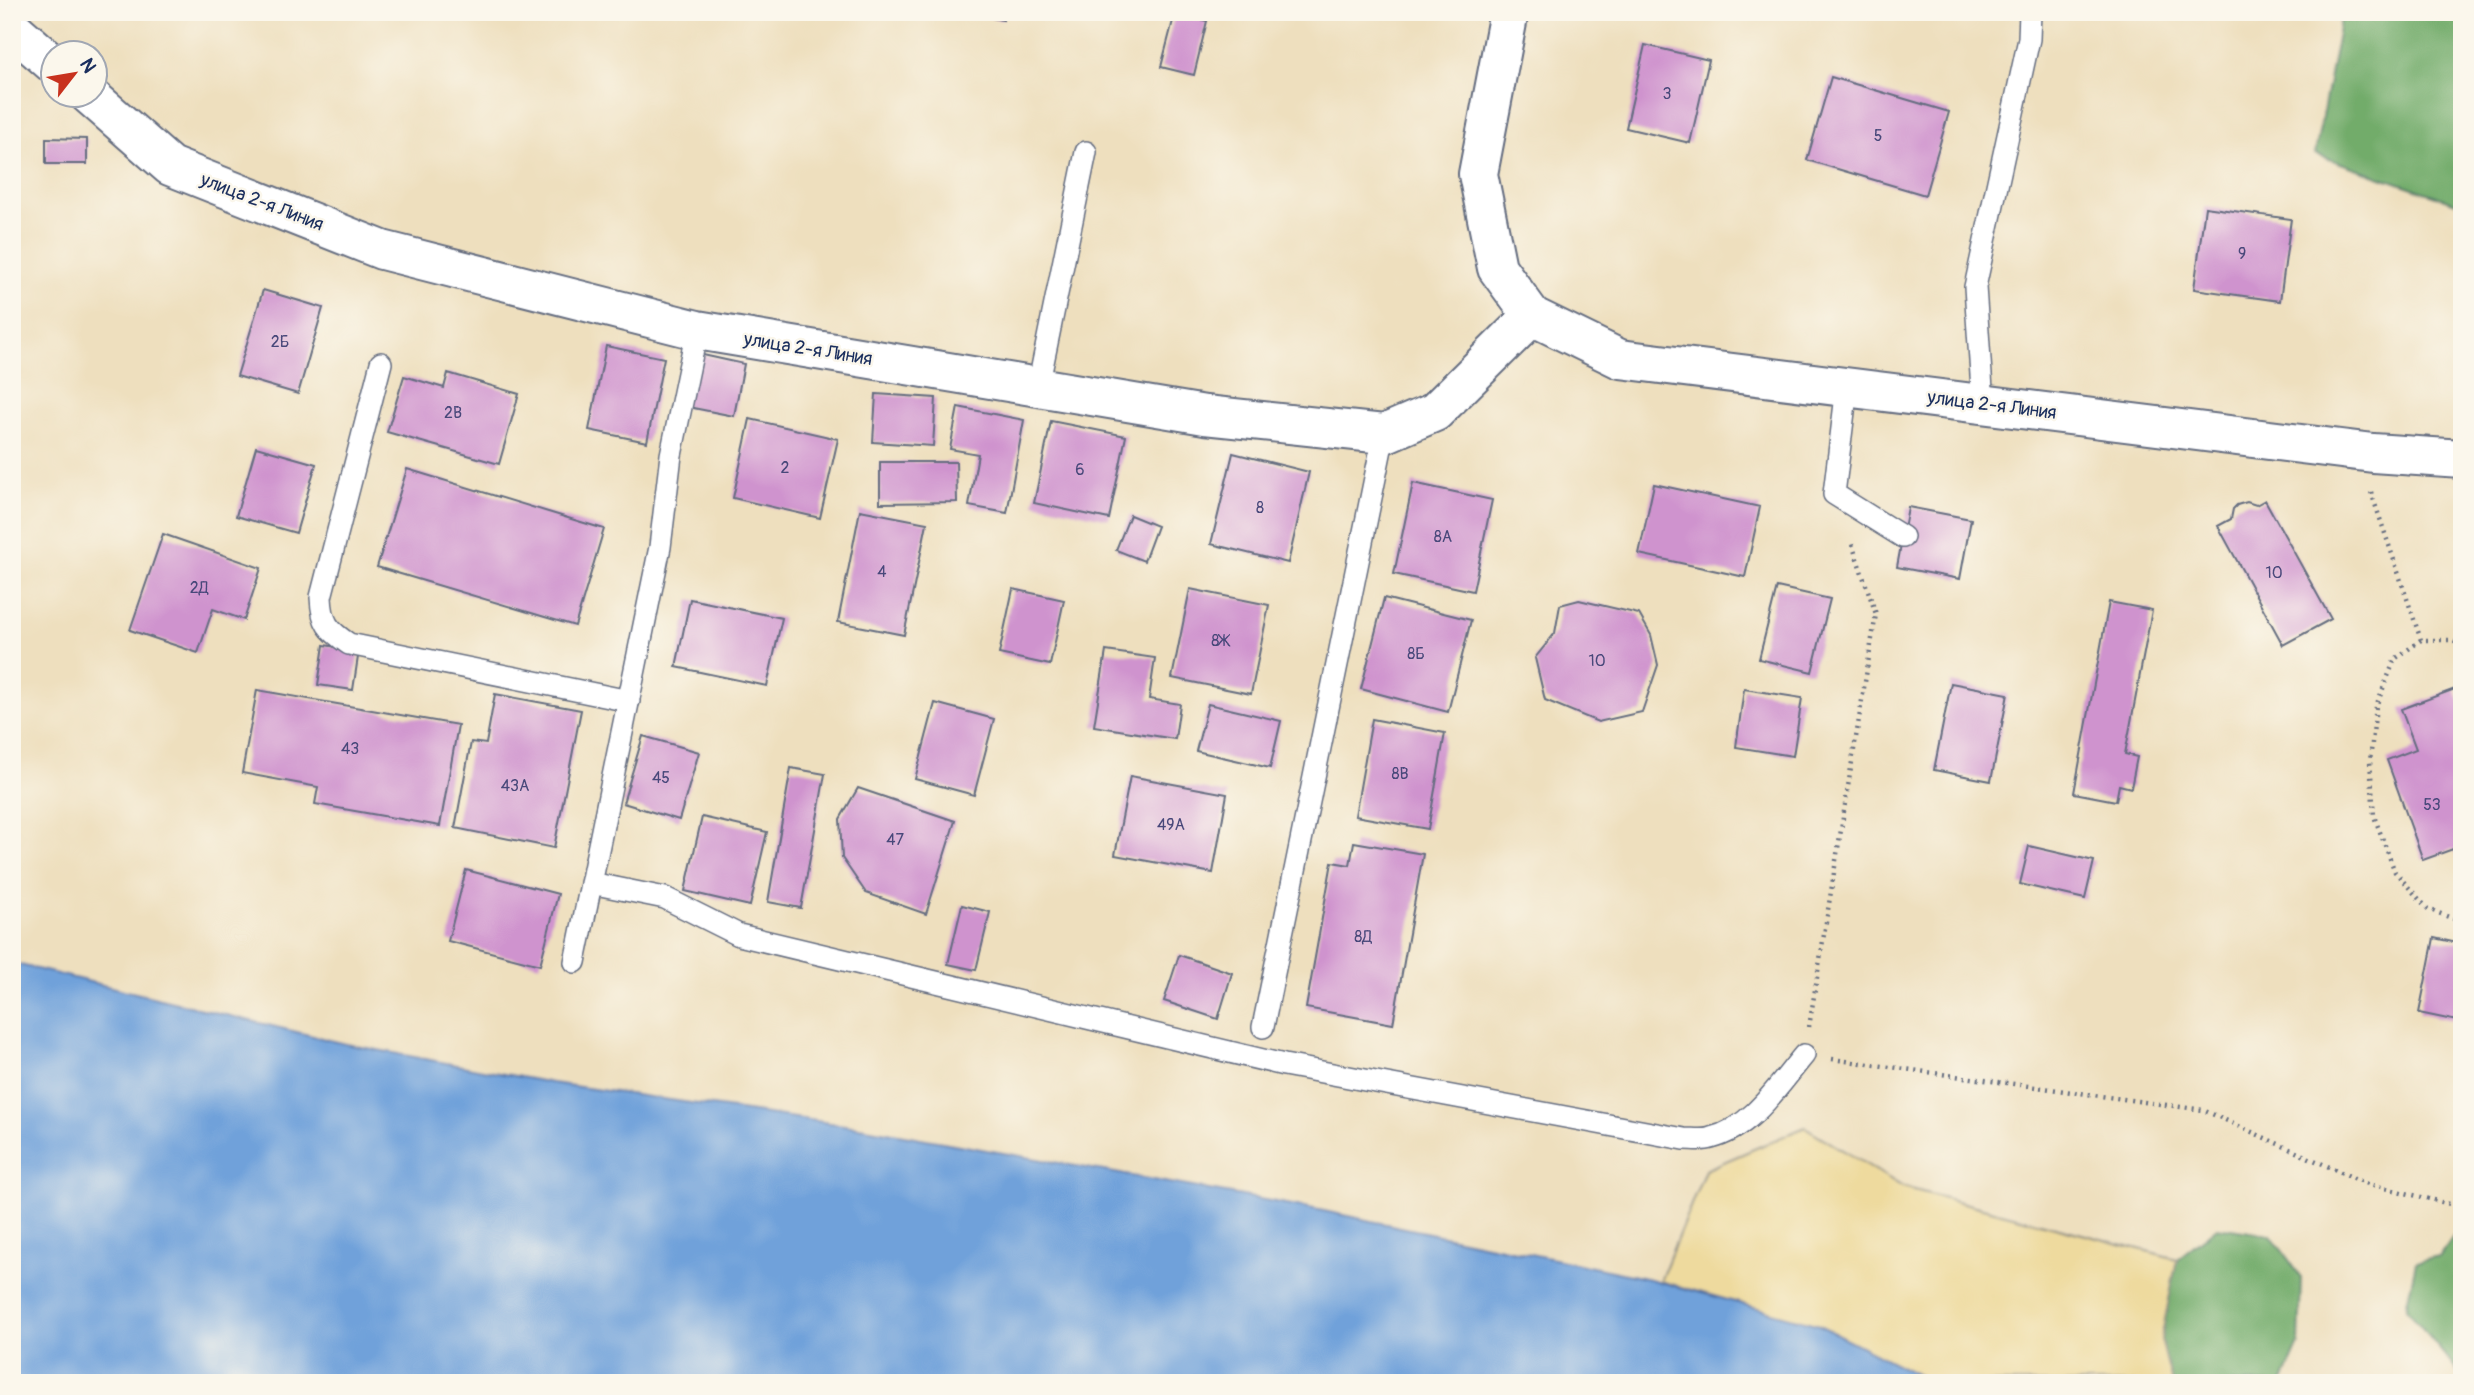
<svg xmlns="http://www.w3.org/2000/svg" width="2474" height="1395" viewBox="0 0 2474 1395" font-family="Pangolin,sans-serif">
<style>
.forest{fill:#72ac6b;stroke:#466e64;stroke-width:2}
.sand{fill:#eeda9e;stroke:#84847e;stroke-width:2}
.water{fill:#70a1da;stroke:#46689c;stroke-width:2}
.building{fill:#cf93ce}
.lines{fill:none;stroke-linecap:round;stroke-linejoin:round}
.lane-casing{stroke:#656d80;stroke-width:24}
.street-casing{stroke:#656d80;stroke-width:42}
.path{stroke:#656d80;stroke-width:4.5;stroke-dasharray:2 5;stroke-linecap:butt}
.lane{stroke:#fff;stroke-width:21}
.street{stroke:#fff;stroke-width:38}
.labels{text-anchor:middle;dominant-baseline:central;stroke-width:5;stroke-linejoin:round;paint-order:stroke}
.number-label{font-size:16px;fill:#48487a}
.street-label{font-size:19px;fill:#1b2f5e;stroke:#fbf7ec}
</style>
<rect width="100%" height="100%" fill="#fbf7ec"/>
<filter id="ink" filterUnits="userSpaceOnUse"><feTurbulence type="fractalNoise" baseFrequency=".0143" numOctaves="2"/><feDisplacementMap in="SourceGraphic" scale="14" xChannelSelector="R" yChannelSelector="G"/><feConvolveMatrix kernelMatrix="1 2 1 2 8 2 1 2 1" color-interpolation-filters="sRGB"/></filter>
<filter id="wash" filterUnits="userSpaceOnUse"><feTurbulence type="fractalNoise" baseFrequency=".00686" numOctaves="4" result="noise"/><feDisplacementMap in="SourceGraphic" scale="28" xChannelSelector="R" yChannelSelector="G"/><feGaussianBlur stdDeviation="1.57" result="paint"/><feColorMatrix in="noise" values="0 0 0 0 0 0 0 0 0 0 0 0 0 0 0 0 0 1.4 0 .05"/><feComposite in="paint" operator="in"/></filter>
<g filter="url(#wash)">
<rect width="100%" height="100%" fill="#eedfbe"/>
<!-- forest -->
<path class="forest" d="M2342,12H2462V205L2315,154Z
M2462,1224V1377L2406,1308L2416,1262L2439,1257Z
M2217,1227L2271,1235L2301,1277L2299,1344L2282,1383H2172L2161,1339L2177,1259Z"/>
<!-- sand -->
<path class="sand" d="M1805,1127L1903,1187L2177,1259L2161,1339L2172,1383H1933L1819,1325L1660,1281L1705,1170Z"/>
<!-- water -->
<path class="water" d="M12,963L346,1044L552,1083L865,1128L1314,1209L1650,1279L1819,1325L1933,1383H12Z"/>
<g id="blocks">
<!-- building -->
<path class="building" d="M960,12H1004L1003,20Z
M2310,12H2351L2350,19Z
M1175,13L1207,21L1194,75L1161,67Z
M1645,45L1709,60L1690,143L1626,128Z
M1831,77L1949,112L1925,195L1807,160Z
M46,138L87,139V164H46Z
M2205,207L2291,219L2280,301L2194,289Z
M263,290L323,308L298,394L237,376Z
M606,346L664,358L647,442L589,430Z
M694,353L744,364L734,416L683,406Z
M448,373L519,394L499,464L387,432L404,376L444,388Z
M876,394L936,398L933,446L873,442Z
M958,407L1024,420L1007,513L969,506L978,454L950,449Z
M750,419L838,439L820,518L733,498Z
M1051,421L1126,436L1109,519L1034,503Z
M256,447L316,464L296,533L236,516Z
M1233,453L1309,472L1288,563L1211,544Z
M880,462H956L957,502L880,503Z
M407,469L604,529L575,626L377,567Z
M1413,483L1492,500L1473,591L1394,574Z
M1654,484L1760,507L1745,577L1639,554Z
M2265,500L2331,619L2283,645L2218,526L2231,519L2233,509L2237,505L2247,502L2256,505Z
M1908,507L1971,519L1960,579L1897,567Z
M860,510L927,523L904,635L838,622Z
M1130,515L1157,526L1144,561L1116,550Z
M163,534L261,568L244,620L213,609L198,653L130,630Z
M1777,587L1830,599L1812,672L1759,659Z
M1013,589L1064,600L1050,665L999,654Z
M1190,589L1269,605L1251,694L1172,678Z
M1384,598L1471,620L1448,712L1361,689Z
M690,599L782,618L767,686L676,667Z
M1579,600L1639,614L1651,635L1658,665L1642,712L1598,722L1545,700L1535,658L1555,633L1560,605Z
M2109,602L2152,610L2125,754L2137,757L2131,788L2119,785L2116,801L2074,793Z
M324,645L359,650L353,690L318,685Z
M1106,651L1155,658L1149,699L1180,704L1175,739L1094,726Z
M1951,683L2008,694L1991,781L1934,770Z
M1744,689L1802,698L1793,756L1736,747Z
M2455,689L2462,707V865L2453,849L2423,860L2387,760L2416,749L2401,709Z
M257,690L458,725L440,826L315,804L318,787L242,773Z
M495,694L581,710L554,848L455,828L471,742L486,744Z
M935,703L994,719L974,795L915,779Z
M1208,704L1281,721L1270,768L1196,751Z
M1372,719L1445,733L1428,829L1355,816Z
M643,736L699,752L679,820L623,803Z
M791,768L825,774L801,908L768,902Z
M1130,776L1227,794L1213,873L1115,855Z
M858,788L955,821L926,914L866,893L842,858L840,819Z
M702,817L767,832L750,906L685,891Z
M1354,842L1423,854L1393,1024L1306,1008L1332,862L1350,865Z
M2029,846L2094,861L2085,899L2020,884Z
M466,870L558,894L540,965L448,941Z
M962,905L990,912L976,970L948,964Z
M2434,938L2462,944V1022L2419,1013Z
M1179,955L1232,973L1218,1019L1164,1001Z"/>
</g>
</g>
<g filter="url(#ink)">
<use href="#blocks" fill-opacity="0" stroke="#656d80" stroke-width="2"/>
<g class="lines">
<!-- lane casing -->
<g class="lane-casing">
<path id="lane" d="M381,363L321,597C322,623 328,630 349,644L629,701
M1038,387L1086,152
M1847,387L1834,494L1903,537
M1983,404L1975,287L2029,39L2030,12
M591,883L665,898L739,935L1284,1065L1684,1139C1693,1139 1703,1141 1711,1138C1752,1128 1778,1086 1804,1055
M575,962L660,547L671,455L697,330
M1263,1027L1384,434"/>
</g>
<!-- street casing -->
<g class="street-casing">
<path id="street" d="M1509,12L1478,174L1497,268L1532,316L1620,359L2373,453L2462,459
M12,28L52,63
M88,94L170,166L382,250L697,330L1205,415L1384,434L1435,412L1532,316"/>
</g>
<!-- path -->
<path class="path" d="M2371,492L2421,640
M2462,645L2450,640H2421L2395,659L2376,706L2370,761L2374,816L2395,872L2428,909L2462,922
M1809,1027L1876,614L1852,544
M1832,1059L2203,1110L2365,1183L2462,1207"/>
<!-- lane -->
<use href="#lane" class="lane"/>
<!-- street -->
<use href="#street" class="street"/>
</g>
</g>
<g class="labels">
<!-- number labels -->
<g class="number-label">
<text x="1667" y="94">3</text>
<text x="1878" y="136">5</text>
<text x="2242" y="254">9</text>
<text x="280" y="342">2Б</text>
<text x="453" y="413">2В</text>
<text x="785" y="468">2</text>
<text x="1080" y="470">6</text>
<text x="1260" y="508">8</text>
<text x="1443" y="537">8А</text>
<text x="882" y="572">4</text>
<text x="2274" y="573">10</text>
<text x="199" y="588">2Д</text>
<text x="1220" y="641">8Ж</text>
<text x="1416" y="654">8Б</text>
<text x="1597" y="661">10</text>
<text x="350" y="749">43</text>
<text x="1400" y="774">8В</text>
<text x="661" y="778">45</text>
<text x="515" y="786">43А</text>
<text x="2432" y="805">53</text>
<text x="1171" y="825">49А</text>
<text x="895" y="840">47</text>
<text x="1363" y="937">8Д</text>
</g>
<!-- street labels -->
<g class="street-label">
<text transform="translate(262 202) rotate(21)">улица 2-я Линия</text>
<text transform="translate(808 349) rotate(9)">улица 2-я Линия</text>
<text transform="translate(1992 405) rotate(7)">улица 2-я Линия</text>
</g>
</g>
<!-- margin -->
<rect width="2474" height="1395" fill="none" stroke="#fbf7ec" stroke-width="42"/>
<!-- north arrow -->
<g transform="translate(74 74) rotate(59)"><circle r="33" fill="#fbf7ec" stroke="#a1a7b3" stroke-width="2"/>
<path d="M0-5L12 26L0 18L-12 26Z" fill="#c8321e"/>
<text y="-10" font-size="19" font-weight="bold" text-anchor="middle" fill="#1b2f5e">N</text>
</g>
</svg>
